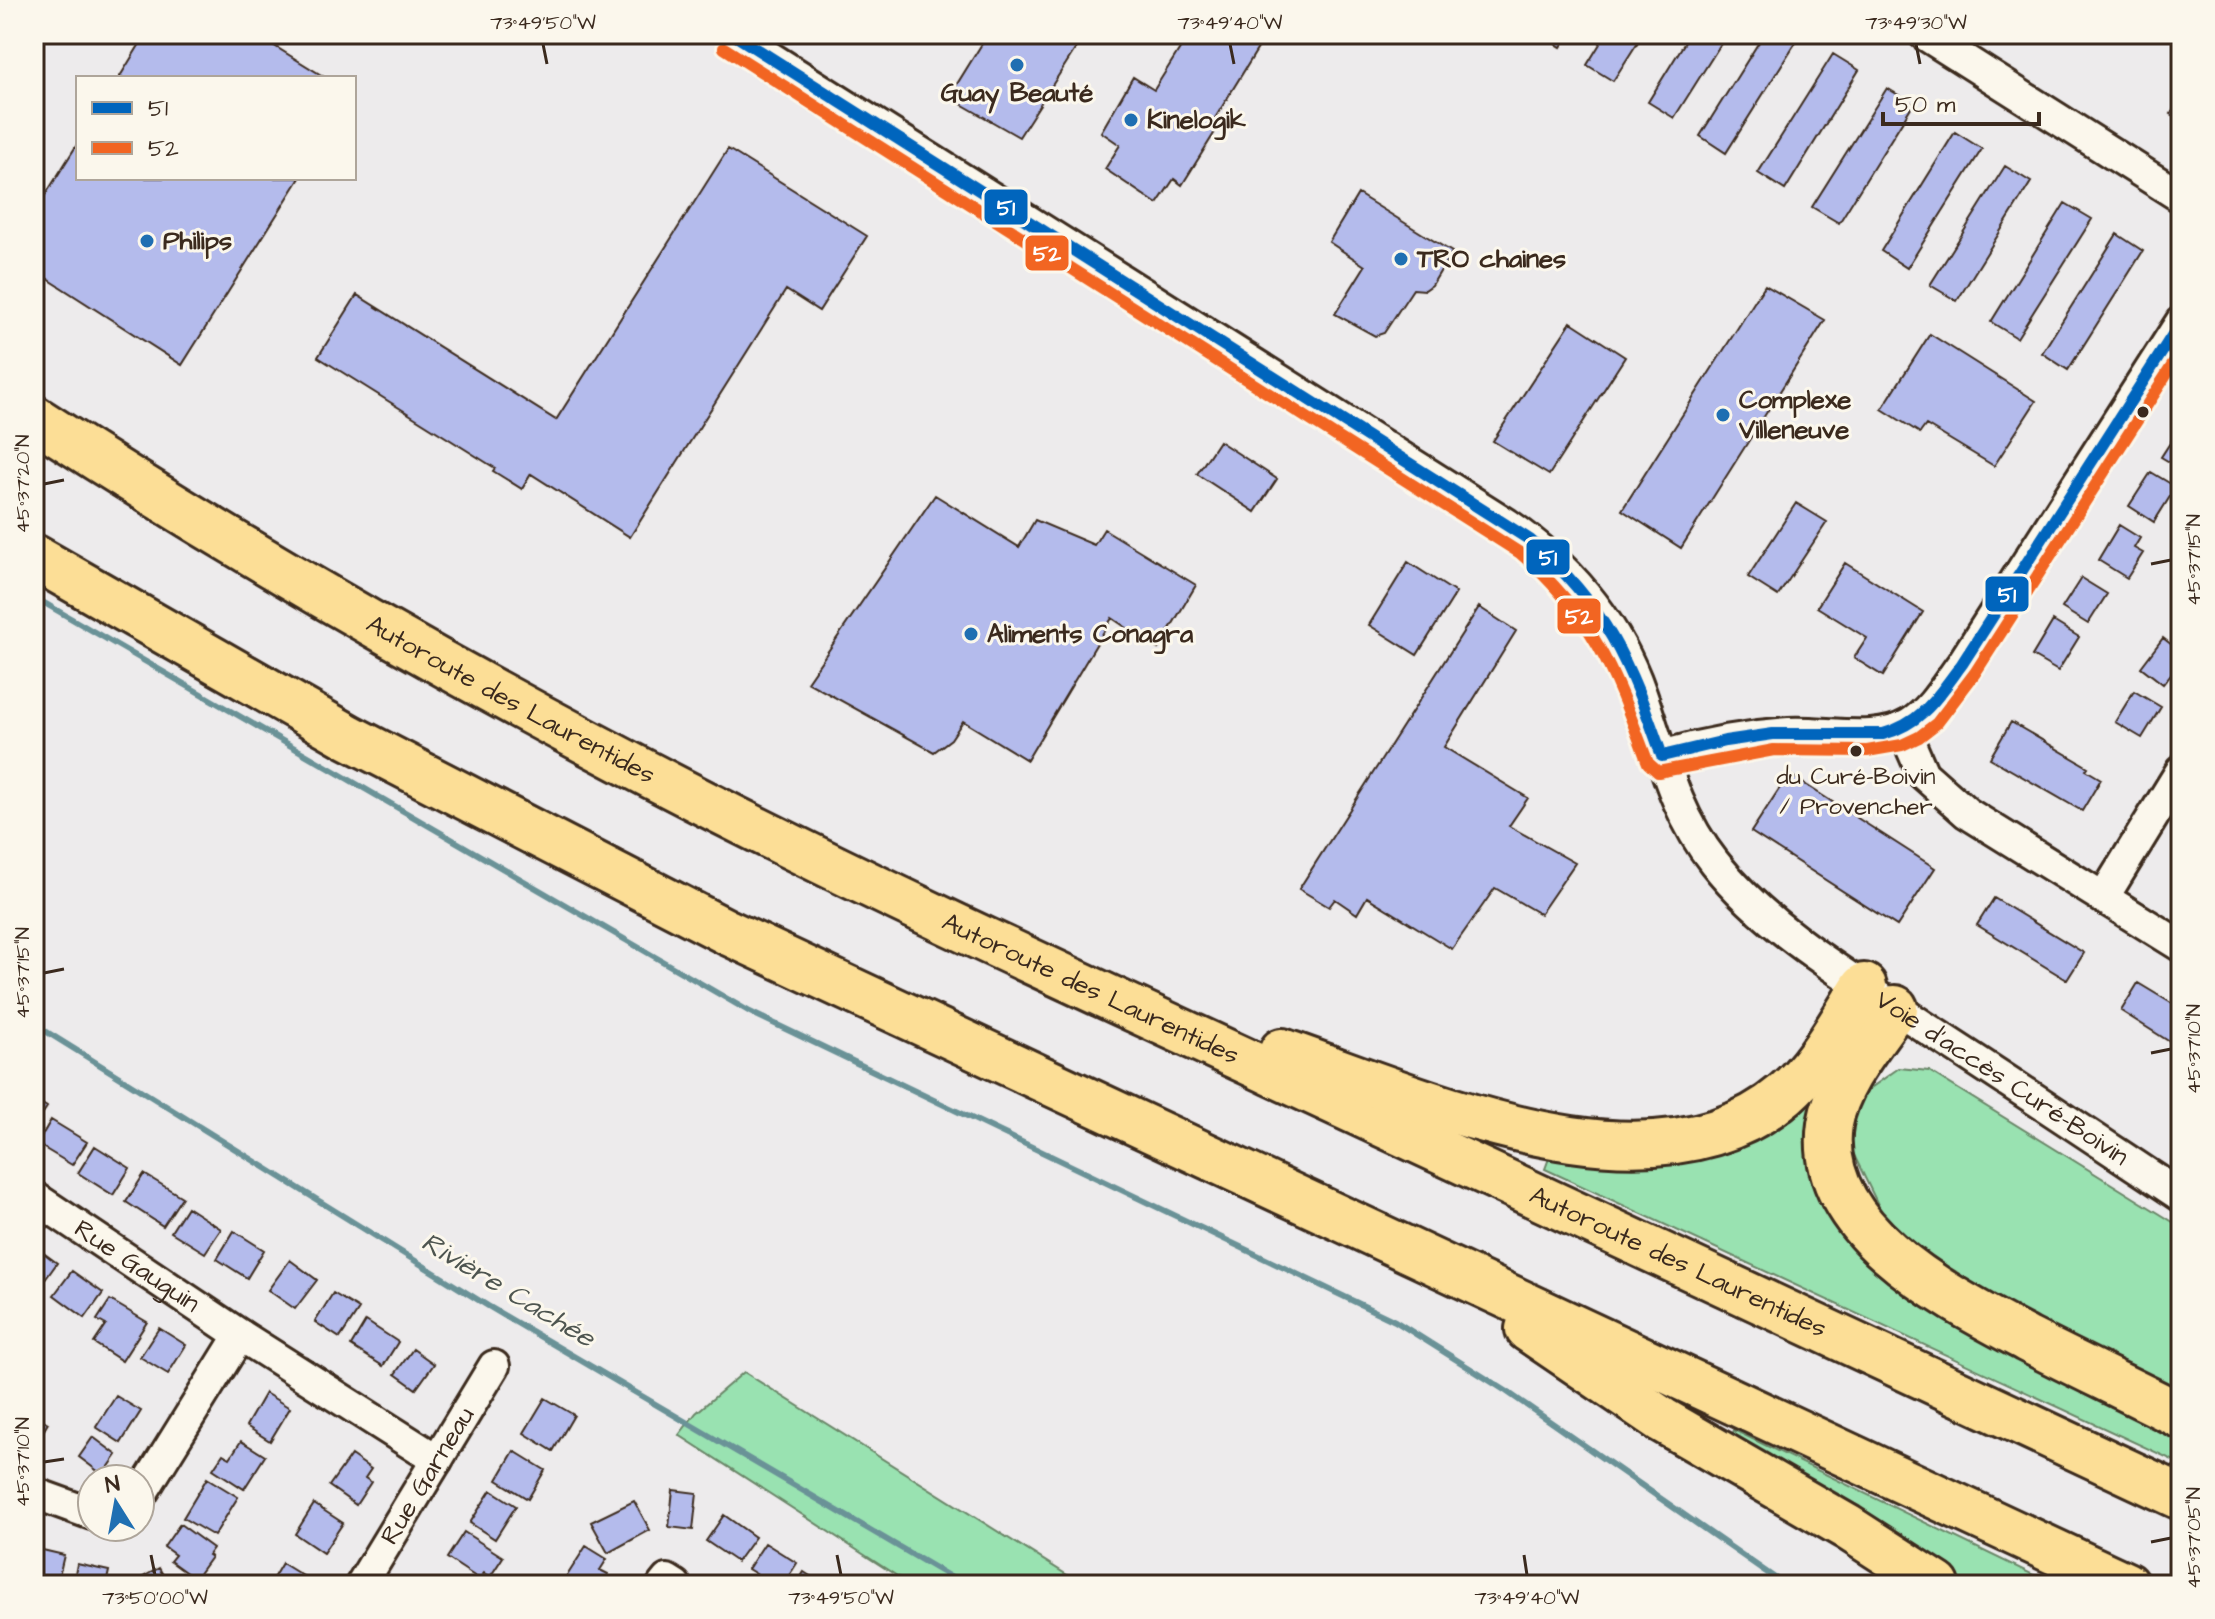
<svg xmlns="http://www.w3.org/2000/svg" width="2215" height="1619" viewBox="0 0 2215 1619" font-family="'Architects Daughter',sans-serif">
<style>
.green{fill:#99e2b1;stroke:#6a8668;stroke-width:2}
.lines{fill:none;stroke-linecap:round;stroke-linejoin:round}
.stream{stroke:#6a9297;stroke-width:6}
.building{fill:#b4bbec;stroke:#3b2a1e;stroke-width:2}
.minor-casing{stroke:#3b2a1e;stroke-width:36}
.highway-casing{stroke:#3b2a1e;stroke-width:50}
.minor{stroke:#fbf7ec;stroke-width:30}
.highway{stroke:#fcde96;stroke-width:44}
.bus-1-casing{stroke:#fbf7ec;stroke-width:18}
.bus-2-casing{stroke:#fbf7ec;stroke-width:18}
.bus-1{stroke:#0065bd;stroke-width:12}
.bus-2{stroke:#f26522;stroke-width:12}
.ticks{fill:none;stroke:#3b2a1e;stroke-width:3}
.poi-dot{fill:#1f6fb2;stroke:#fbf7ec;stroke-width:3}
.bus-dot{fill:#3b2a1e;stroke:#fbf7ec;stroke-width:3}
.labels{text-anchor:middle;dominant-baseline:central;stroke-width:6;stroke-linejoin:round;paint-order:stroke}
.bus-label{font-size:24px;fill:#3b2a1e;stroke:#fbf7ec}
.poi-label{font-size:26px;font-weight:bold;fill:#3b2a1e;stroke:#fbf7ec;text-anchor:start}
.street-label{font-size:26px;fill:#3b2a1e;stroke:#fbf7ec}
.water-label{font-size:28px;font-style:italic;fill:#4e5550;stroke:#fbf7ec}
.line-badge{stroke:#fbf7ec;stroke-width:3}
.badge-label{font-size:22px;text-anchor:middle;font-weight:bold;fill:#fff}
.neatline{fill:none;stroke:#3b2a1e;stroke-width:3}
.ticks-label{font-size:20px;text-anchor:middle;fill:#3b2a1e}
</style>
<rect width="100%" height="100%" fill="#edebec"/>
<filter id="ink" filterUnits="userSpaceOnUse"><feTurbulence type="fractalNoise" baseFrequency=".0125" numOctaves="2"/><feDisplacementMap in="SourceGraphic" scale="16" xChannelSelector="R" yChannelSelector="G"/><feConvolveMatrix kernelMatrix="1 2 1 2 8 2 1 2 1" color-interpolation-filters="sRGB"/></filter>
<g filter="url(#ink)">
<!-- green -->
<path class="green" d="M1899,1068L1929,1071L2181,1227V1394L2000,1304L1928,1257L1882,1213L1851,1149L1855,1115L1865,1092Z
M1821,1079L1824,1196L2181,1434V1464L1545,1169L1551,1153L1610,1163Z
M744,1372L1083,1585H911L679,1435L696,1413Z
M1734,1430L2054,1585H1965L1923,1554L1731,1437Z"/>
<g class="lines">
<!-- stream -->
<path class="stream" d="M34,597L750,1012L1395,1321L1506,1391L1785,1585
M34,1024L488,1306L964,1585"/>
</g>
<!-- building -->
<path class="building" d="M146,34H255L326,78H119Z
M988,34H1085L1019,137L949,97Z
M1189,34H1254L1263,40L1209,128L1215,132L1182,185L1174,179L1157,204L1105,169L1120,145L1101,132L1133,77L1154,90Z
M1321,34H1344L1338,44Z
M1540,34H1569L1561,47Z
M1606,34H1643L1613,81L1587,65Z
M1690,34H1727L1674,118L1648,102Z
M1764,34H1801L1726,153L1700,136Z
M1833,54L1859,70L1785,190L1758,173Z
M1887,88L1913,104L1839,223L1812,207Z
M2181,97V120L2171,114Z
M1955,132L1982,149L1907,268L1881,251Z
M78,143V178H300L182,365L34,270V213Z
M728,149L867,236L819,311L786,290L630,537L531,474L522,489L493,471L495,468L318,357L357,295L556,420Z
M2005,166L2031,182L1957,301L1930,285Z
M1358,194L1452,252L1432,285L1425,290L1413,289L1384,333L1375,336L1335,314L1365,266L1329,242Z
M2065,203L2092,219L2017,338L1991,322Z
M2117,234L2143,251L2068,370L2042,353Z
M1765,285L1825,320L1681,548L1622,510Z
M1571,322L1625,357L1549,475L1493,441Z
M1930,334L2036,401L1994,466L1926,425L1920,433L1882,409Z
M2181,426V463L2178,467L2161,457Z
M1219,441L1277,479L1255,512L1197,474Z
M2151,472L2176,487L2154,522L2129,506Z
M935,495L1019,547L1035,520L1094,545L1104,529L1196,585L1158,649L1112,618L1027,760L963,721L951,739L934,752L807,682Z
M1796,503L1827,522L1778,596L1748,577Z
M2119,525L2140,538L2134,548L2143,553L2127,578L2098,560Z
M1408,562L1456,593L1417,655L1369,625Z
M1845,563L1923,612L1883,676L1854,658L1867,638L1817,607Z
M2081,578L2107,594L2088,624L2062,608Z
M1479,607L1516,631L1444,747L1528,798L1509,826L1575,863L1540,914L1495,888L1452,949L1367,897L1357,914L1335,899L1329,907L1299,889Z
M2053,621L2079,637L2058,671L2032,656Z
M2163,638L2181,652V661L2163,684L2141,667Z
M2134,691L2161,707L2142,738L2115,722Z
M2011,722L2088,767L2086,770L2101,779L2082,811L1990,758Z
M1789,774L1935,868L1897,926L1751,832Z
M1994,898L2084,953L2067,980L1977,925Z
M2138,983L2181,1009V1049L2121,1011Z
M34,1099L47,1107L34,1127Z
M51,1120L87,1142L72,1165L37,1144Z
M95,1146L130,1168L113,1195L78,1173Z
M144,1174L182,1197L163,1226L126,1202Z
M187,1207L221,1229L205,1253L171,1232Z
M234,1231L264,1250L247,1278L217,1259Z
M34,1246L57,1263L37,1291L34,1289Z
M290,1260L317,1280L295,1309L268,1290Z
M72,1271L103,1293L85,1318L54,1295Z
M333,1293L359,1309L340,1338L315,1322Z
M110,1300L147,1322L122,1361L94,1343L106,1325L97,1320Z
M366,1321L398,1342L383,1366L351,1346Z
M159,1328L186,1345L168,1374L140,1357Z
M413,1349L434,1364L416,1389L395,1374Z
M265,1393L290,1408L270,1441L246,1426Z
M116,1396L141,1411L121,1443L96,1427Z
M545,1398L574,1415L553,1451L524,1433Z
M34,1414L48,1423L34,1447Z
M93,1437L117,1455L103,1475L79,1457Z
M241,1441L265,1456L244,1489L213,1469L223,1454L230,1458Z
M514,1451L545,1470L528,1499L497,1480Z
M351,1455L371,1469L365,1478L371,1482L356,1505L329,1486Z
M207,1478L238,1497L214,1536L183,1518Z
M491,1490L516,1506L495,1539L470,1523Z
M673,1490L697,1493L693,1530L669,1527Z
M634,1501L650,1530L608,1553L591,1522Z
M314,1504L343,1523L323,1553L295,1534Z
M724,1515L755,1537L737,1562L706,1541Z
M180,1524L213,1548L208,1555L211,1557L195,1579L170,1561L175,1555L164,1547Z
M464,1532L503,1557L490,1577L484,1573L479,1579L447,1558Z
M765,1543L797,1563L783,1585H774L748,1569Z
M586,1546L607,1559L600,1570L608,1574L601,1585H567L563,1582Z
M34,1548L64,1555L57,1585L34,1582Z
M282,1563L308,1579L304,1585H269Z
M77,1564L109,1571L106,1585H73Z
M159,1568L169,1585H129Z
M804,1572L824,1585H796Z"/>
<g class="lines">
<!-- minor casing -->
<g class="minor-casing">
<g id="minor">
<path id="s1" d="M733,34L1507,524C1564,563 1610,615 1636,680C1660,743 1671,808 1714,862C1766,929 1853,980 1923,1026C2010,1082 2095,1139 2181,1196"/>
<path d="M1924,34L2181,197"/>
<path d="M1903,728L1923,774L1967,813L2181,946"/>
<path d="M1662,756C1703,744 1746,736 1789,733C1827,731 1877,744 1910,724C1932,711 1947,684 1962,664L2181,322"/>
<path d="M2103,898L2181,771"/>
<path id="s2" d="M34,1197L240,1335L437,1460"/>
<path d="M34,1493L92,1514"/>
<path d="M140,1496L240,1335"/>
<path id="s3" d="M361,1585L494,1366"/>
<path d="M663,1585L667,1580L675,1585"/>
</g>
</g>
<!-- highway casing -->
<g class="highway-casing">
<g id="highway">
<path id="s4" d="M34,418C250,558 475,686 704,803C891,898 1082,985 1272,1073C1575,1214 1878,1354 2181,1497"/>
<path d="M34,557L349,737L727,932L2126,1585"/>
<path d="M1895,1008C1871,1043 1837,1082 1830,1124C1814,1231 1951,1299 2028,1340C2079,1366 2130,1390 2181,1416"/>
<path d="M1282,1051C1422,1099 1654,1207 1785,1094C1819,1065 1840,1023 1864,986"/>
<path d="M1528,1329L1662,1420L1847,1527L1937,1585"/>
</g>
</g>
<!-- minor -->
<use href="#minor" class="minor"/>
<!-- highway -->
<use href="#highway" class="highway"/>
<!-- bus-1 casing -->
<g class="bus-1-casing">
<path id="bus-1" d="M733,34L1530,540C1607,607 1629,662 1662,756L1725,741L1773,734H1883C1922,724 1939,695 1962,664L2181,322"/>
</g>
<!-- bus-2 casing -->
<g class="bus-2-casing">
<path id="bus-2" d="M724,48L1520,553C1596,619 1614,672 1648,763L1658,772L1774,750L1867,751L1902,745L1919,737L1937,723L1975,673L2181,352"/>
</g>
<!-- bus-1 -->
<use href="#bus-1" class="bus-1"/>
<!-- bus-2 -->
<use href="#bus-2" class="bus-2"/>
</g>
</g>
<!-- ticks -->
<path class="ticks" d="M543,44L547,64M1230,44L1234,64M1916,44L1920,64M44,484L64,480M2151,564L2171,560M44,973L64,969M2151,1053L2171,1049M44,1462L64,1459M2151,1542L2171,1538M151,1555L155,1575M837,1555L841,1575M1524,1555L1527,1575"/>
<!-- markers -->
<g class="poi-dot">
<circle cx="1017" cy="65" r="8"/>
<circle cx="1131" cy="120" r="8"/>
<circle cx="147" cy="241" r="8"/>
<circle cx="1401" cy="259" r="8"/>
<circle cx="1723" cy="415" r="8"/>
<circle cx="971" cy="634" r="8"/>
</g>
<g class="bus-dot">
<circle cx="2143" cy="412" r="7"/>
<circle cx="1856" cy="751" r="7"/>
</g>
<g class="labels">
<!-- bus labels -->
<g class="bus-label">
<text x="1856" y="777">du Curé-Boivin<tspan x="1856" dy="30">/ Provencher</tspan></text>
</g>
<!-- poi labels -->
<g class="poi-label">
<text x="1017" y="93" text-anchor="middle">Guay Beauté</text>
<text x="1147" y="120">Kinelogik</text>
<text x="163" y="241">Philips</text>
<text x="1417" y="259">TRO chaines</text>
<text x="1739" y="400">Complexe<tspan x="1739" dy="30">Villeneuve</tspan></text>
<text x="987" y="634">Aliments Conagra</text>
</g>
<!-- street labels -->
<g class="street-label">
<text stroke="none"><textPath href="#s4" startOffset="554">Autoroute des Laurentides</textPath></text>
<text stroke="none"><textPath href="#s4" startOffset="1202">Autoroute des Laurentides</textPath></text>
<text stroke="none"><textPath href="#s1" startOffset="1682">Voie d'accès Curé-Boivin</textPath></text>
<text stroke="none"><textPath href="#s4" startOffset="1850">Autoroute des Laurentides</textPath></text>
<text stroke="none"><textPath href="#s2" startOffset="124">Rue Gauguin</textPath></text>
<text stroke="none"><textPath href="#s3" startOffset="128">Rue Garneau</textPath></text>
</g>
<!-- water labels -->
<g class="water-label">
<text transform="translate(508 1290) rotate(31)">Rivière Cachée</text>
</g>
</g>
<g class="line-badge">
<rect x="983" y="188" width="46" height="38" rx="8" fill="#0065bd"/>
<rect x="1024" y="234" width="46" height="38" rx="8" fill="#f26522"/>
<rect x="1525" y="538" width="46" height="38" rx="8" fill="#0065bd"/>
<rect x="1984" y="575" width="46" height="38" rx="8" fill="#0065bd"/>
<rect x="1556" y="597" width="46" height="38" rx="8" fill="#f26522"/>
</g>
<g class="badge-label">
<text x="1006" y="215">51</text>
<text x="1047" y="261">52</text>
<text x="1548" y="565">51</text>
<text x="2007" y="602">51</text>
<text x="1579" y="624">52</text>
</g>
<!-- margin -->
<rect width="2215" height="1619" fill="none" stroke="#fbf7ec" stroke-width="88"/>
<!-- legend -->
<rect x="76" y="76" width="280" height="104" fill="#fbf7ec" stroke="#aea59a" stroke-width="2"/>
<rect x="92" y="102" width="40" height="12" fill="#0065bd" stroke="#aea59a" stroke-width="2"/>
<text x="148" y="116" font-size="24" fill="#3b2a1e">51</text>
<rect x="92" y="142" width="40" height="12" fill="#f26522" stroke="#aea59a" stroke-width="2"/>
<text x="148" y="156" font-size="24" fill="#3b2a1e">52</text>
<!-- north arrow -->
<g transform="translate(116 1503) rotate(349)"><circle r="38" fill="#fbf7ec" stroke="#aea59a" stroke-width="2"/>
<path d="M0-6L14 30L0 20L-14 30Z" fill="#1f6fb2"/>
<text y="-12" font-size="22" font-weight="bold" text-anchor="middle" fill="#3b2a1e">N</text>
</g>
<!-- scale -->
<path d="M1883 112v12h156v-12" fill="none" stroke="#3b2a1e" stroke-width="4"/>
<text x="1895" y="112" font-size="24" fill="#3b2a1e" stroke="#fbf7ec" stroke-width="6" paint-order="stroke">50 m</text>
<rect x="44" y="44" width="2127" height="1531" class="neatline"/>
<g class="ticks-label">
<text x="543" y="29">73°49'50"W</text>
<text x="1230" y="29">73°49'40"W</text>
<text x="1916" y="29">73°49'30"W</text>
<text transform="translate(22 484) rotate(-90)" y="7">45°37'20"N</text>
<text transform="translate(2193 560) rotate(-90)" y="7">45°37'15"N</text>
<text transform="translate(22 973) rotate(-90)" y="7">45°37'15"N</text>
<text transform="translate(2193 1049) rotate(-90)" y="7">45°37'10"N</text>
<text transform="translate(22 1462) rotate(-90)" y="7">45°37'10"N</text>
<text transform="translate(2193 1538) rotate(-90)" y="7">45°37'05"N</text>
<text x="155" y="1604">73°50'00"W</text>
<text x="841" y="1604">73°49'50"W</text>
<text x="1527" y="1604">73°49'40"W</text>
</g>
</svg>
